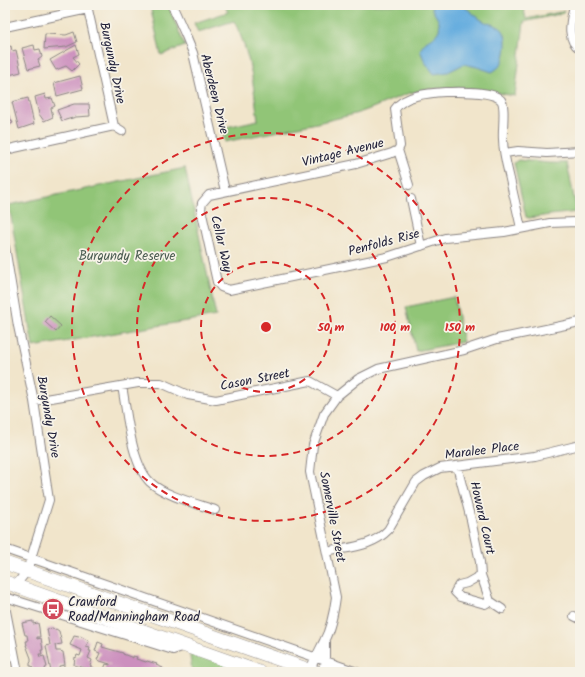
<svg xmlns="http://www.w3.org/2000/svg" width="585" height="677" viewBox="0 0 585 677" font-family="Kalam,sans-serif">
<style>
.green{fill:#91c577;stroke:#5a7459}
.water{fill:#68aedf;stroke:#45688d}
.building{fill:#cc8fbe}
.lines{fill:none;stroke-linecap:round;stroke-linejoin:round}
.minor-casing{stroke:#8a8483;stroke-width:10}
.primary-casing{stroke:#8a8483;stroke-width:14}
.minor{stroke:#fff;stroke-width:8}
.primary{stroke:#fff;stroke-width:13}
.ring{fill:none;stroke:#d62828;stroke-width:2;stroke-dasharray:7 5}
.labels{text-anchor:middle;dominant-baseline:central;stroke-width:3.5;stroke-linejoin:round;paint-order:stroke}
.street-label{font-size:13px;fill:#22223b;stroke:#f7f3e8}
.park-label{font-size:13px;fill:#495b50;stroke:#f7f3e8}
.poi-label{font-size:13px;fill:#22223b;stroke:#f7f3e8;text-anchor:start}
.centre{fill:#d62828;stroke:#f7f3e8;stroke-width:2}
.ring-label{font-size:12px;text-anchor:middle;font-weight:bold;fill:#d62828;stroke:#f7f3e8;stroke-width:3.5;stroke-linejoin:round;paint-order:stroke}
</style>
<rect width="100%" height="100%" fill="#f7f3e8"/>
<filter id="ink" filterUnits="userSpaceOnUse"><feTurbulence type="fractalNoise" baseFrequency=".025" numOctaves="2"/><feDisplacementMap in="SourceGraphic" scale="8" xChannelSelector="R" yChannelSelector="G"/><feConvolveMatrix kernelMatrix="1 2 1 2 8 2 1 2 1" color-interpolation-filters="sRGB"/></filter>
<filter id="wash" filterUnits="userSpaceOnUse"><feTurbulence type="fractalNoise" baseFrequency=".012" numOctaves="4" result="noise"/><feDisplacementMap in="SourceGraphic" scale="16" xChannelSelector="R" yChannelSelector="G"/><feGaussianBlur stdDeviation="0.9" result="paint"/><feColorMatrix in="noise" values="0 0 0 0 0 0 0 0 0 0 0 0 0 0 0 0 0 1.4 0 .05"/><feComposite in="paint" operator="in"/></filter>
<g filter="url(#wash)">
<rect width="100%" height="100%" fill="#f1e5cb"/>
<!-- green -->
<path class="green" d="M150,5H168L185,46L161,55Z
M224,5H523L526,19L565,11L564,13L524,22L515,96C477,89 445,83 407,94C387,101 369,111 347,116C307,126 266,133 225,142L222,128L258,120C253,83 251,55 234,21L198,32L194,23L228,12Z
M518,160L549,163H567L577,212L550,215L529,218L526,217L514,163Z
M185,168L216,316L33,347L9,205Z
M454,297L463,342L416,351L406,307Z
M194,649L261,672H192L190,656Z"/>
<!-- water -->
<path class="water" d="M431,5C440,5 450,4 459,5C467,7 473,14 480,19C491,27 504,22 506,40C506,45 506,48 505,53C503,62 501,67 492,72L477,67L464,64L448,72L434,74L425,62L420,50C422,47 424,44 426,42C433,37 442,33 439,22C437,16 432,12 431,5Z"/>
<g id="blocks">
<!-- building -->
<path class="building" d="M74,32L77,42L66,47L44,49L45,34L66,35Z
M34,45L35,50L40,49L42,57L38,60L40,66L28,69L22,48Z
M76,45L79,54L73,57L79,64L72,71L66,66L56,70L50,60Z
M11,46L12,51L16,50L21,72L5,76V48Z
M80,76L83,89L57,96L54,83Z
M45,94L46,99L52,98L55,106L51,108L53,117L44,121L39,114L35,97Z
M28,98L34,124L19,129L12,102Z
M74,104H89L90,116L76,117L62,121L57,110Z
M5,109L13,123L5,127Z
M50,316L61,326L56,332L45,322Z
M33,621V624L38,623L39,628L40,637H37V639L41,638L43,650H41L42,654H39L40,657L44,656L47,667L45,668L46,671L34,672L32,666H30V663L31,662V658L26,645H27L26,641H28L27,635H25L22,623Z
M53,628L54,630L56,629L59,631L62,644L55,645L56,651H60L63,652L65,665L59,666L60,672H51L46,646L50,645L47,629Z
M74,636L79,637L80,636L89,641L86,647L90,648L89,651H91L88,658L92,660L90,666L93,668V672H84L85,668L74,665L75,657L76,658L77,655L80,656L82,650L70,645Z
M98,642L103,644L102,647L123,653V654L133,658V656L137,657L136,659L146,662L147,661L157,664L156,665L163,668L162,672H103L106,664L110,665V664L97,660L100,653L95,651Z"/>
</g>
</g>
<g filter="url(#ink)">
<use href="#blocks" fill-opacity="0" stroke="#8a8483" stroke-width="1"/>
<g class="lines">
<!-- minor casing -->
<g class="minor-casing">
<path id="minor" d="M87,5L114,126
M172,5L186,36L193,53L225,191
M574,5C571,20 565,39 580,49
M5,27L88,9
M5,150L114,126L122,131
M398,150L409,185
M505,153L518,151L547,153L580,151
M411,199L421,246
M521,228C517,211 513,193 509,175C506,163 503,151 503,139C502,130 506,106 501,100C492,90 458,92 445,92C429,93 404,95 395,109L400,146L398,150L392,153L356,164L209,195L202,203L201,209L217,282L221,287L229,290L387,257L445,238L504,232L550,223L576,222L580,224
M5,247L18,326L34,401L49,500L27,571L15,586
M122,386C127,412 131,464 150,482C163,495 197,504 215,510
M34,401L138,383H161L188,395L216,400L310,381L337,396
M457,466L471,520L480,562L481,575L490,601L502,609
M5,549L357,672
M327,552C349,547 372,547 388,530L416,482L424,476L440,468L535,456L580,445
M481,575L467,583L459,585L455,592L460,597L485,604L490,601
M5,597L173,650L185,646
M5,606L18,672
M574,616L580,619
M310,670C314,660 319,651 324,641C331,628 334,612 336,597L310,472L313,445L324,414L337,396L358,379L378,369L464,350L497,339L580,322
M322,672L325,661V641"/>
</g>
<!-- primary casing -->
<g class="primary-casing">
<path id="primary" d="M5,563L315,672
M5,582L259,672"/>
</g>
<!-- minor -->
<use href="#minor" class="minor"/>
<!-- primary -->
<use href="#primary" class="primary"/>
</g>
</g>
<!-- distance rings -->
<g class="ring">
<circle cx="266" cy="327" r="65"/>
<circle cx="266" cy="327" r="129"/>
<circle cx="266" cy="327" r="194"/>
</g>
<!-- icons -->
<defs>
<g id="bus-disc" transform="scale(1.15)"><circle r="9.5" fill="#d1495b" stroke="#f7f3e8"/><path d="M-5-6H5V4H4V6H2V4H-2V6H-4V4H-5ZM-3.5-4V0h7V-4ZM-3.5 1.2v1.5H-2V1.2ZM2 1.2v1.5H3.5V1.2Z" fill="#fff"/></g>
</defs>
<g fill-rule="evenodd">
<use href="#bus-disc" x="53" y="609"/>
</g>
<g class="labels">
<!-- street labels -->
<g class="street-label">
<text transform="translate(112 63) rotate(78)">Burgundy Drive</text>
<text transform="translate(214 94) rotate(76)">Aberdeen Drive</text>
<text transform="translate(343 153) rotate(-14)">Vintage Avenue</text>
<text transform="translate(384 243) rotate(-15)">Penfolds Rise</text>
<text transform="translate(221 244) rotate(77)">Cellar Way</text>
<text transform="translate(255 380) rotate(-11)">Cason Street</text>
<text transform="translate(48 417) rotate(80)">Burgundy Drive</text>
<text transform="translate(482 451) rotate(-7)">Maralee Place</text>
<text transform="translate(332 517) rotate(79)">Somerville Street</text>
<text transform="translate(482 518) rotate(77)">Howard Court</text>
</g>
<!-- park labels -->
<g class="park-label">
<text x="127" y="256">Burgundy Reserve</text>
</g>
<!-- poi labels -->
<g class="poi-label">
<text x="68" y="602">Crawford<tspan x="68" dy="15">Road/Manningham Road</tspan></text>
</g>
</g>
<circle cx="266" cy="327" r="6" class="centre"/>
<g class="ring-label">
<text x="331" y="331">50 m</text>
<text x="395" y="331">100 m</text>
<text x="460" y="331">150 m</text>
</g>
<!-- margin -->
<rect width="585" height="677" fill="none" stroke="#f7f3e8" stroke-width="20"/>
</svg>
